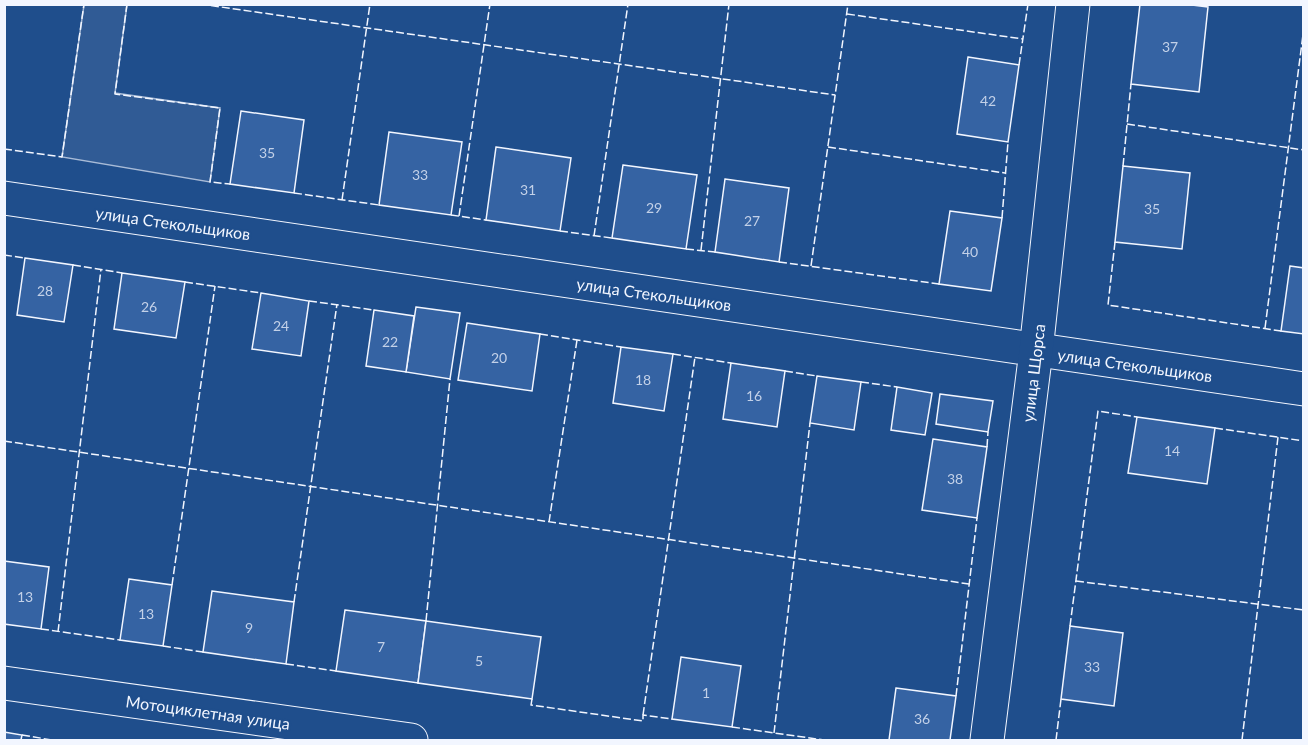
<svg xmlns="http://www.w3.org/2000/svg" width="1308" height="745" viewBox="0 0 1308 745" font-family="Lato,sans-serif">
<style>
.built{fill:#305b95;stroke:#a8bbd7;stroke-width:1.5}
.building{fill:#3563a3;stroke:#f2f6ff;stroke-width:1.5}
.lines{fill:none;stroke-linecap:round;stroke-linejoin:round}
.minor-casing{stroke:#f2f6ff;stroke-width:35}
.minor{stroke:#1f4e8c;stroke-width:33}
.fence{stroke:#f2f6ff;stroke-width:1.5;stroke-dasharray:8 3;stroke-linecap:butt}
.labels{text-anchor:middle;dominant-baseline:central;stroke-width:4.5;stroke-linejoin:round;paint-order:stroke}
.number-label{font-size:14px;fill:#c3d1e8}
.street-label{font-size:16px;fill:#f2f6ff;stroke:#1f4e8c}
</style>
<rect width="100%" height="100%" fill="#1f4e8c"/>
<path class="built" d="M84 5H127L115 93 220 108 210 182 62 157Z"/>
<g class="building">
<path d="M1140 4H1184L1208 7 1199 92 1131 84Z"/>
<path d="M968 57 1019 65 1008 142 957 134Z"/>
<path d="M241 111 304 120 294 193 230 184Z"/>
<path d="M389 132 462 142 451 215 379 205Z"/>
<path d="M496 147 571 158 560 231 486 220Z"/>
<path d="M623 165 697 175 686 249 612 238Z"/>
<path d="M1123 166 1190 173 1182 249 1115 242Z"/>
<path d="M725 179 789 188 779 262 715 252Z"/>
<path d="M950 211 1002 218 991 291 939 284Z"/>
<path d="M25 258 73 265 64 322 17 315Z"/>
<path d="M1290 266 1304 268V334L1281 331Z"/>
<path d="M122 273 185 282 176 338 114 329Z"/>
<path d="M261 293 309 301 301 356 252 349Z"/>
<path d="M416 307 460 313 450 379 406 372Z"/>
<path d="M374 310 414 316 406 372 366 366Z"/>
<path d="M467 323 540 334 532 391 458 380Z"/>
<path d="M621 347 673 354 664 411 613 403Z"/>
<path d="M731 363 785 371 777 427 723 419Z"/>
<path d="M817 376 861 382 854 430 810 423Z"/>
<path d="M897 387 932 393 925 435 891 430Z"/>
<path d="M940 394 993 401 988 432 936 424Z"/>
<path d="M1137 417 1215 428 1207 484 1128 473Z"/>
<path d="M933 439 987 447 977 518 922 510Z"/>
<path d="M4 561 49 567 41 629 4 624Z"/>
<path d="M129 579 172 585 163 646 120 640Z"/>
<path d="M212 591 294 602 286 664 203 652Z"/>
<path d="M345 610 426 621 418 683 336 671Z"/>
<path d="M426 621 541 637 532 699 418 683Z"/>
<path d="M1070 626 1123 633 1114 706 1061 699Z"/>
<path d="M681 657 741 666 732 727 672 719Z"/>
<path d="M896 688 956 696 950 740H889Z"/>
<path d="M4 732 22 735 21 740H4Z"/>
</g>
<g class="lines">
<g class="minor-casing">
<g id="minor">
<path d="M4 198 1304 389"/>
<path d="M4 683 411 740"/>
<path d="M987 740 1036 351 1073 4"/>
</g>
</g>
<use href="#minor" class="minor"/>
<g class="fence">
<path d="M127 4 115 94 220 108 210 182 230 184"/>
<path d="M200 4 835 95"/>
<path d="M847 14 1023 39"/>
<path d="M1019 65 1028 4"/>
<path d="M1127 124 1304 150"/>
<path d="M828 147 1005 173"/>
<path d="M4 149 62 157 84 4"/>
<path d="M1123 166 1131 84"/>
<path d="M294 193 379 205"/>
<path d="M342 200 370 4"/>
<path d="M451 215 486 220"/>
<path d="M459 216 490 4"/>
<path d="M1002 218 1008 142"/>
<path d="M560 231 612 238"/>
<path d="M594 236 628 4"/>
<path d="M1115 242 1108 305 1281 331"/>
<path d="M686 249 715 252"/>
<path d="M701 250 729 4"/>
<path d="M4 255 25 258"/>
<path d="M779 262 939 284"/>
<path d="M73 265 122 273"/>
<path d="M811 266 848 4"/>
<path d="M185 282 261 293"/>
<path d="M309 301 374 310"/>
<path d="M1265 328 1304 27"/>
<path d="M540 334 621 347"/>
<path d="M673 354 731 363"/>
<path d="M785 371 817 376"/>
<path d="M861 382 897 387"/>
<path d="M1215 428 1304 441"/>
<path d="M4 441 969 584"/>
<path d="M987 447 988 432"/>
<path d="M549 522 577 340"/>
<path d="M1076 581 1304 610"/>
<path d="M172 585 215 286"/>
<path d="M294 602 337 304"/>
<path d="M426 621 450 379"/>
<path d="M1070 626 1098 411 1137 417"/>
<path d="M41 629 120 640"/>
<path d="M58 632 101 269"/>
<path d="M163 646 203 652"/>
<path d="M286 664 336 671"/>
<path d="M956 696 977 518"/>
<path d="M532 699 531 705 643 721V715L672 719"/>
<path d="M643 715 695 357"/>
<path d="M732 727 824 740"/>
<path d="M774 733 810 423"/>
<path d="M22 735 52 740"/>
<path d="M1056 740 1061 699"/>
<path d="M1242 740 1278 437"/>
</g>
</g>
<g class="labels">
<g class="number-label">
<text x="1170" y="46">37</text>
<text x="988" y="100">42</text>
<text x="267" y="152">35</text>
<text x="420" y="174">33</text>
<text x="528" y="189">31</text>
<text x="654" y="207">29</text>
<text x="1152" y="208">35</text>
<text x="752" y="220">27</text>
<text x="970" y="251">40</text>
<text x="45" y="290">28</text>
<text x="149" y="306">26</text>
<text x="281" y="325">24</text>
<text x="390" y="341">22</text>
<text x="499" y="357">20</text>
<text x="643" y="379">18</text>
<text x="754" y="395">16</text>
<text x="1172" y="450">14</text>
<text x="955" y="478">38</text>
<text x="25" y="596">13</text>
<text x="146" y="613">13</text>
<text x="249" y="627">9</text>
<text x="381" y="646">7</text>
<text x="479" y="660">5</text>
<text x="1092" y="666">33</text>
<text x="706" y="692">1</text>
<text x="922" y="718">36</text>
</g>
<g class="street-label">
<text transform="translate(173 223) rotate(8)">улица Стекольщиков</text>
<text transform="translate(654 294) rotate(8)">улица Стекольщиков</text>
<text transform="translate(1135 365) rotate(8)">улица Стекольщиков</text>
<text transform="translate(1033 373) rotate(-83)">улица Щорса</text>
<text transform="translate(208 712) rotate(8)">Мотоциклетная улица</text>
</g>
</g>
<rect width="1308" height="745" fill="none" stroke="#f2f6ff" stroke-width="12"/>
</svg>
